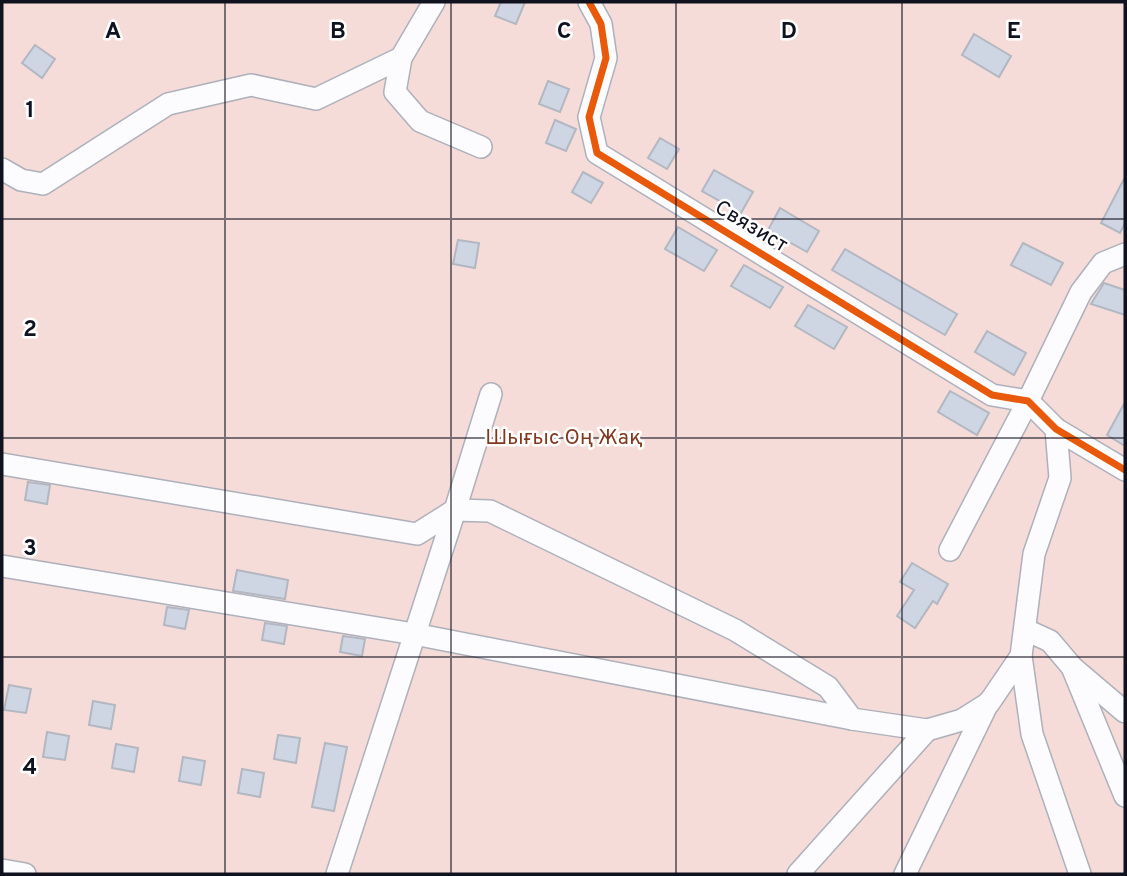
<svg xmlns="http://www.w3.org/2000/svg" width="1127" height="876" viewBox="0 0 1127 876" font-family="Overpass,sans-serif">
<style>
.green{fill:#f5dcd8}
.building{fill:#ced5e3;stroke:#b2b7c1;stroke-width:2}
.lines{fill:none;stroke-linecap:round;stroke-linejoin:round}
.minor-casing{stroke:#aeb0bb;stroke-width:24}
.minor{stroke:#fcfcfe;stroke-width:21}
.cycleway-casing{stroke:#fff;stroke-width:11}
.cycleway{stroke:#e8590c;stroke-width:7}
.grid{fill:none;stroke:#10121f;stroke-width:2;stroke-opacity:0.55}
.labels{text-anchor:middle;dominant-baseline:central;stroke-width:5;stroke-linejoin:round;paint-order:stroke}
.street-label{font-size:21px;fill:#10121f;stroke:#fff}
.park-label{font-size:21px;fill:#82381e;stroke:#fff}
.grid-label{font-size:23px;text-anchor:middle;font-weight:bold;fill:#10121f;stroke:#fff;stroke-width:5;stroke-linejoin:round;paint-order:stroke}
</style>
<rect width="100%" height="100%" fill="#ebedf6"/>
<rect class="green" x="2" y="2" width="1123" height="872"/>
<g class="building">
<path d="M501 2H525L516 24 495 16Z"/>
<path d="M974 34 1011 56 999 77 962 55Z"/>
<path d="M35 45 55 59 42 78 22 63Z"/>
<path d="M548 81 569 89 560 112 539 104Z"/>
<path d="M555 120 576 129 566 151 546 143Z"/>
<path d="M660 138 679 149 667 169 648 158Z"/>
<path d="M714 170 753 192 741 213 702 191Z"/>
<path d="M583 172 603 183 591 203 572 192Z"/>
<path d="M1125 177V223L1120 233 1101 223Z"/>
<path d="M780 208 819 231 807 252 768 230Z"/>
<path d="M678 227 717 250 704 271 665 249Z"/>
<path d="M458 240 479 243 475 268 453 264Z"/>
<path d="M1023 243 1063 263 1051 285 1011 265Z"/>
<path d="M845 249 957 314 945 335 832 270Z"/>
<path d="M744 265 783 287 770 308 731 286Z"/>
<path d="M1104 283 1125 290V315L1091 304Z"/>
<path d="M808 305 847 327 834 349 795 326Z"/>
<path d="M987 331 1026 353 1014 375 975 352Z"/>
<path d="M950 391 989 413 977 435 938 412Z"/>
<path d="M1125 402V446L1107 435Z"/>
<path d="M28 482 50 485 47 504 25 500Z"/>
<path d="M912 563 948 584 937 604 933 601 915 628 897 616 914 590 900 582Z"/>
<path d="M237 570 288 580 285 599 233 591Z"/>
<path d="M167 607 189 610 185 629 164 625Z"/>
<path d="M265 623 287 626 284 644 262 640Z"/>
<path d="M343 636 365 639 362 656 340 652Z"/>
<path d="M9 685 31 689 26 713 4 710Z"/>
<path d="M93 701 115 705 111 729 89 725Z"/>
<path d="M47 732 69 736 65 760 43 757Z"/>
<path d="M278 735 300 738 296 763 274 759Z"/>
<path d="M325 743 347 747 334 811 312 807Z"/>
<path d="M116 744 138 748 134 772 112 768Z"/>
<path d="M183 757 205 761 201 785 179 781Z"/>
<path d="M242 769 264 773 260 797 238 793Z"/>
</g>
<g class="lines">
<g class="minor-casing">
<g id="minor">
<path d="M589 2 601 24 606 58 589 117 597 153 992 395 1028 401 1056 429 1125 470"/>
<path d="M401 58 395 92 420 121 481 147"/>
<path d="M2 169 21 180 43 184 168 104 251 85 316 99 401 58 434 2"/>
<path d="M2 464 417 534 455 510 491 394"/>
<path d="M950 550 1028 401 1081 292 1103 263 1125 254"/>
<path d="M2 566 414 634 852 719 927 730 962 720 989 703 1021 656 1034 554 1060 478 1056 429"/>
<path d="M1026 630 1050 641 1072 667 1125 796"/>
<path d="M1021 656 1032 734 1080 874"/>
<path d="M1073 668 1125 712"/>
<path d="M2 870 25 874"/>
<path d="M337 874 455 510 490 511 735 630 828 687 852 719"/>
<path d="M798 874 927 730"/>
<path d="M905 874 988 703"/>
</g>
</g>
<use href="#minor" class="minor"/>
<g class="cycleway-casing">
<path id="cycleway" d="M589 2 601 24 606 58 589 117 597 153 992 395 1028 401 1056 429 1125 470"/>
</g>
<use href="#cycleway" class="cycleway"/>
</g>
<path class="grid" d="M225 2V874M451 2V874M676 2V874M902 2V874M2 219H1125M2 438H1125M2 657H1125"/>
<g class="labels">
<g class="street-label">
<text transform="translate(751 227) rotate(31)">Связист</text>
</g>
<g class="park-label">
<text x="564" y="438">Шығыс Оң Жақ</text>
</g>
</g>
<g class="grid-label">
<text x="113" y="38">A</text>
<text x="338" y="38">B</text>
<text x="564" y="38">C</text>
<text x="789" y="38">D</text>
<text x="1014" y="38">E</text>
<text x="30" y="117">1</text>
<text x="30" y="336">2</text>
<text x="30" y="555">3</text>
<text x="30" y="774">4</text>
</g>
<rect width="1127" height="876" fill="none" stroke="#10121f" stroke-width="7"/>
</svg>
